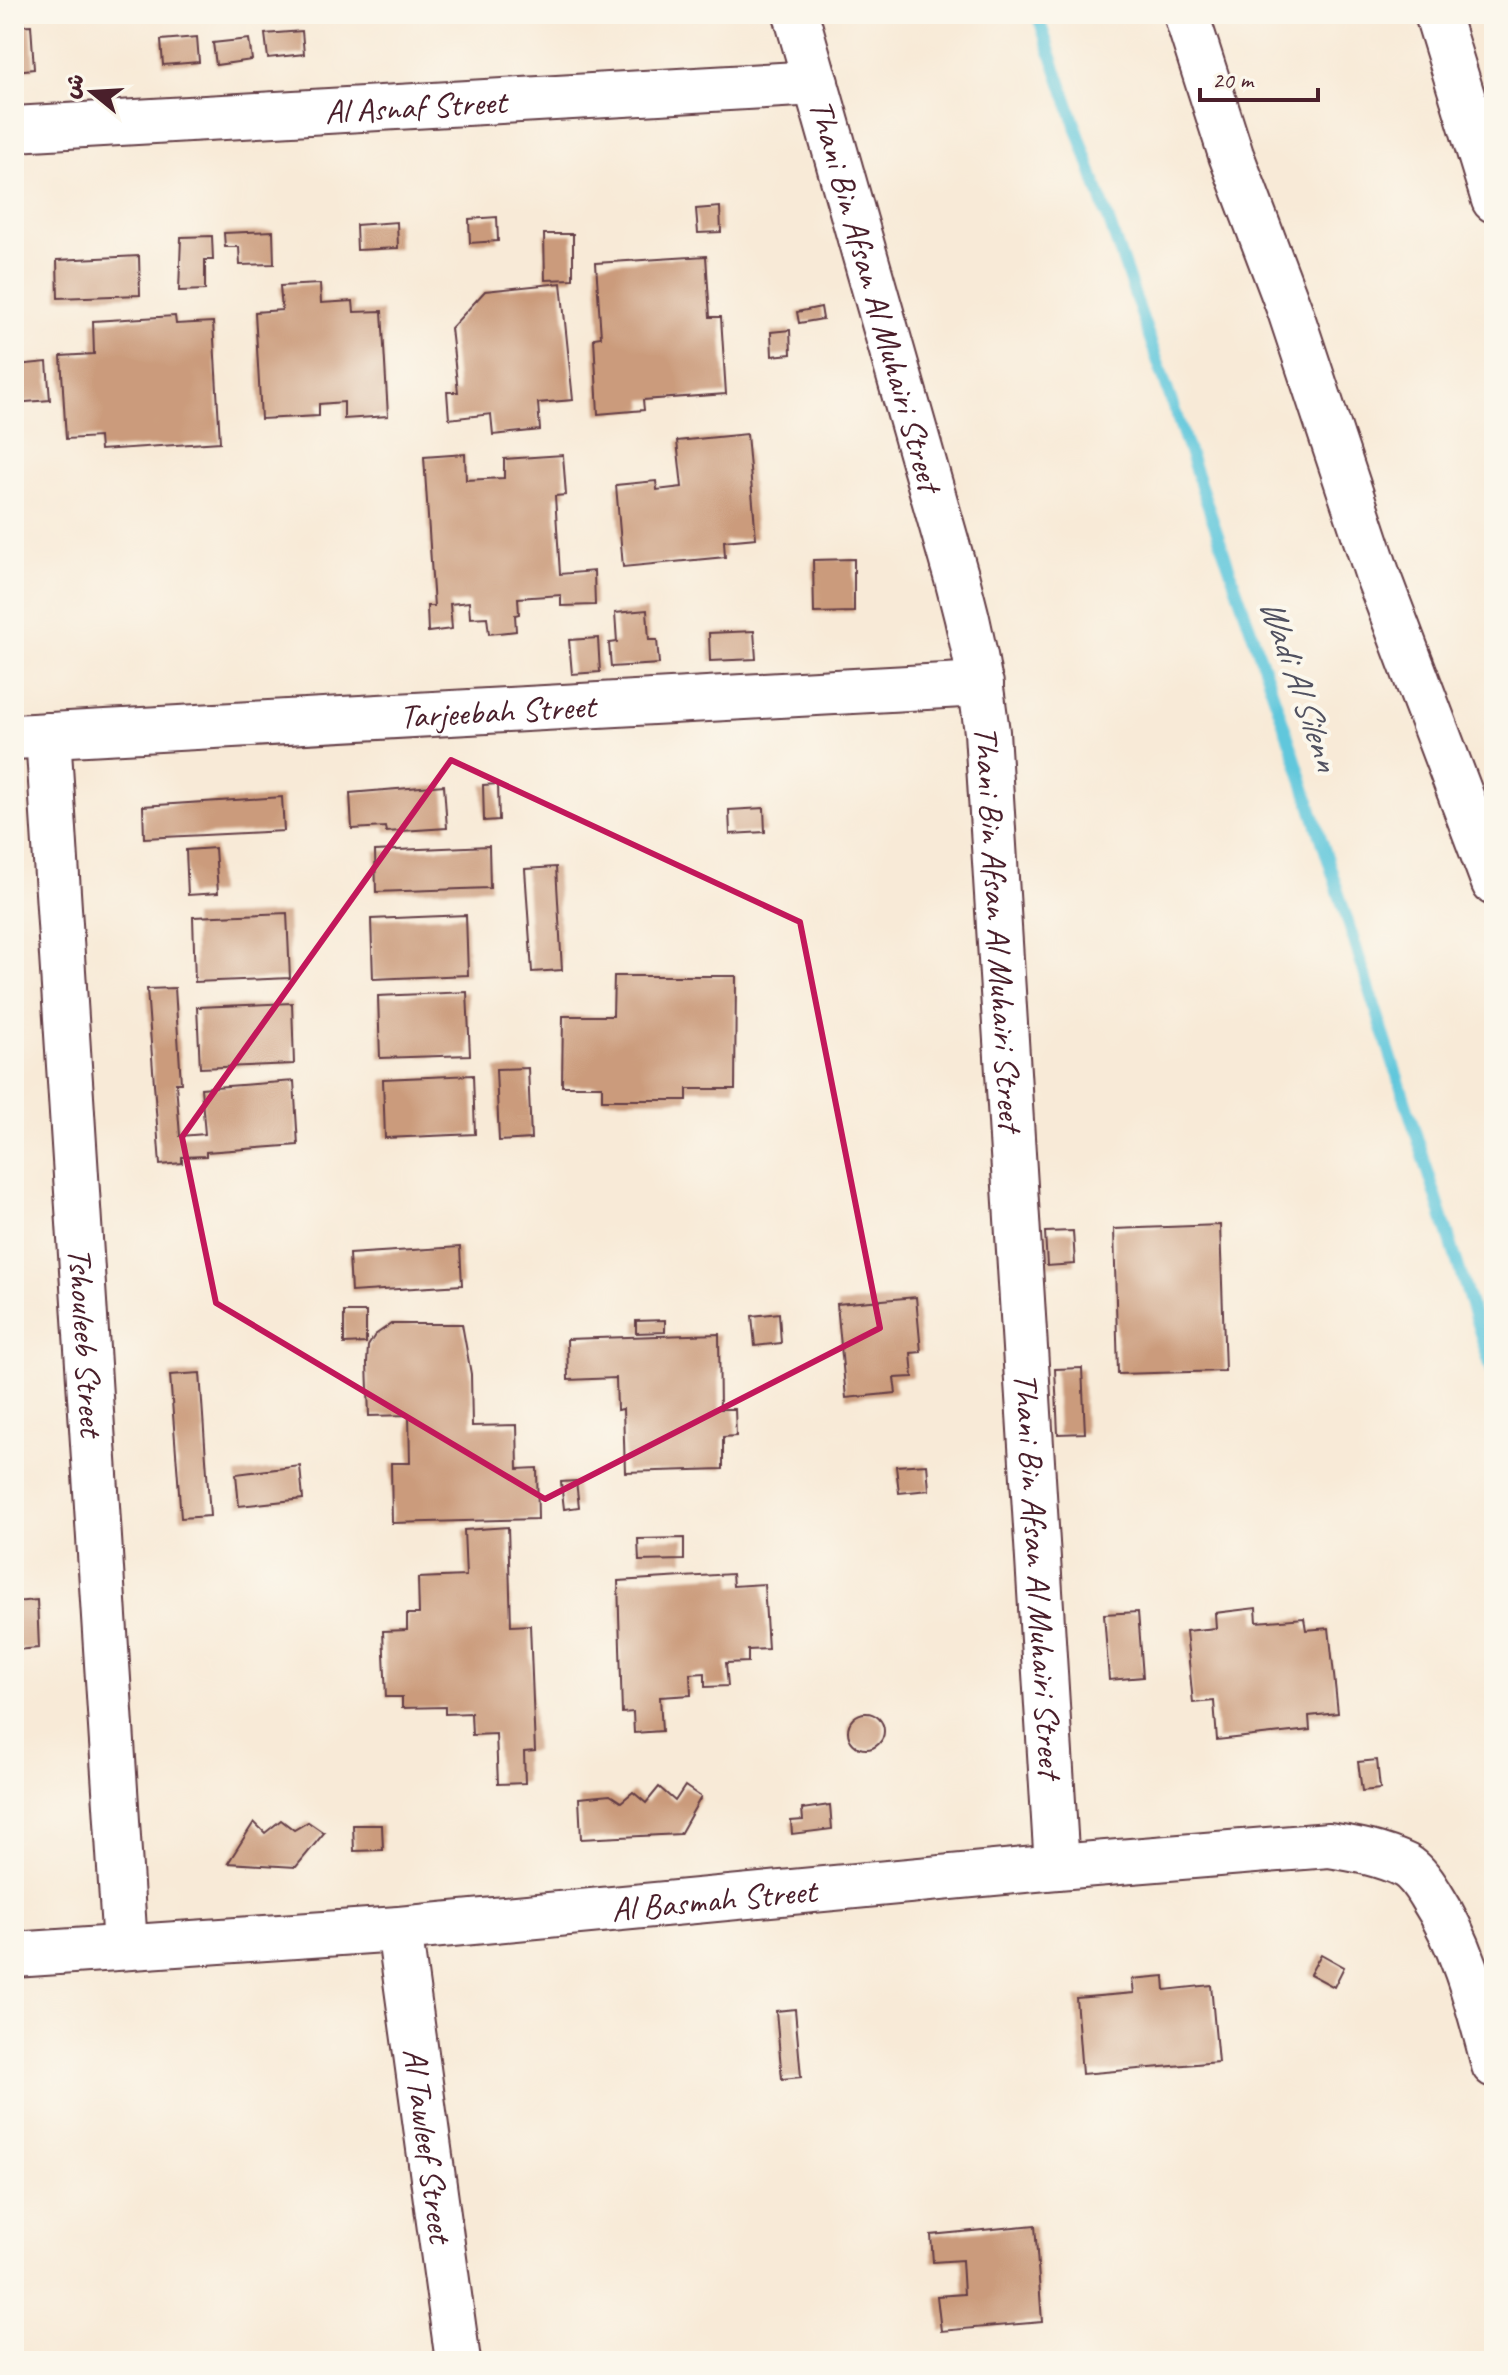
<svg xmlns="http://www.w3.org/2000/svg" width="1508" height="2375" viewBox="0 0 1508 2375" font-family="Caveat,'Playpen Sans Arabic',sans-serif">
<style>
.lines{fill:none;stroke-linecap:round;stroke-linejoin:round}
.stream{stroke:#60c7dc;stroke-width:12}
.building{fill:#cb9b7b}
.minor-casing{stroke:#643d45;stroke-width:48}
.minor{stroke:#fff;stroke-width:44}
.marked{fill:none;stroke:#c2185b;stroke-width:6;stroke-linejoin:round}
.labels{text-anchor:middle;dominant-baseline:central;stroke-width:8;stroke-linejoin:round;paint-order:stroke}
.street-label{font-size:34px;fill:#4a1f2b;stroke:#fbf7ec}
.water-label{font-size:36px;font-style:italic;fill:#515160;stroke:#fbf7ec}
</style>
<rect width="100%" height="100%" fill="#fbf7ec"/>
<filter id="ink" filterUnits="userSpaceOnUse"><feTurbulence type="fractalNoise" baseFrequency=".0125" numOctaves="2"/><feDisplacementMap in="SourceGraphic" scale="16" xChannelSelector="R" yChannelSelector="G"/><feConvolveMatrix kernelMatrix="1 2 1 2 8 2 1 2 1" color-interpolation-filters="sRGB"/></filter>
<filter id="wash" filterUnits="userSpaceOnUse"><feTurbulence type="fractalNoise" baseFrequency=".006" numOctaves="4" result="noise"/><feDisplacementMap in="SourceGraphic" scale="32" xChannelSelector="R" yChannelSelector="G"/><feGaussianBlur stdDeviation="1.8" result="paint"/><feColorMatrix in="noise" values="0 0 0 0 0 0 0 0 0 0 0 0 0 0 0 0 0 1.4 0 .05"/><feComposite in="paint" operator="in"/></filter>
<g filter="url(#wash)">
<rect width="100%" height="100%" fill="#f8ead7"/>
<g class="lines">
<path class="stream" d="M1037 14 1294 754 1494 1377"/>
</g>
<g id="blocks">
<g class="building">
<path d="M31 25 34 69 14 71V26Z"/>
<path d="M302 31 304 54 268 58 265 34Z"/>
<path d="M197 37 199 62 163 65 161 40Z"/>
<path d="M249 39 252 60 216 65 213 43Z"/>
<path d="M720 207 721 232 698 233 696 209Z"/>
<path d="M497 217 498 241 470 243 469 219Z"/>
<path d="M397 222 398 248 357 250 356 225Z"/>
<path d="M273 231 274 264 240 265 239 247H225L224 233Z"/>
<path d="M544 234H573V279L545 280Z"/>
<path d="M212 236 213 260H205V290L179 291 181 237Z"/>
<path d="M139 256 140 295 58 298 57 260Z"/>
<path d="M706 256 710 317H721L726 394 643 400 644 410 598 414 594 338 601 337 596 263Z"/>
<path d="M561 283 573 400 538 403 540 430 493 435 491 414 449 419 447 392H458L451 328 485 291Z"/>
<path d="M320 284 321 303 353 301 354 312 382 311 388 416 344 419V402L319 404V416L261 419 255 312 282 310 280 286Z"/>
<path d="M821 307 823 319 799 323 797 312Z"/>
<path d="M175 316 176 324 213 322 220 442 100 450 99 437 66 439 61 356 94 354 93 321Z"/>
<path d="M790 330 791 354 772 356 771 332Z"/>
<path d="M14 356 17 365 47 362 50 400 14 403Z"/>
<path d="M747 434 756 538 724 541 725 557 623 567 616 485 656 481 657 490 682 487 677 441Z"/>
<path d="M465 454 466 480 504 478V459L563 455 566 495 555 496 560 574 594 571 595 605 561 606V595L518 598 519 614 515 615 516 631 489 634 487 617 470 618 469 602 450 604 452 629 428 632 427 606H434L424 457Z"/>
<path d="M854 559V612L814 613 813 560Z"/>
<path d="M647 610 649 640H657L659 664 611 667 609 643 617 642 615 613Z"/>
<path d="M754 631 756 659 710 661 709 633Z"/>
<path d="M598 638 600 672 572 674 569 640Z"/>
<path d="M498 784 499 820 484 821 483 785Z"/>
<path d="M444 785 447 828 386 832 385 827 352 829 350 793Z"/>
<path d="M282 797 284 831 144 838 143 806Z"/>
<path d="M764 808 765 832 730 834 729 810Z"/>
<path d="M489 846 490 888 376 892 375 851Z"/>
<path d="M215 848 218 893 188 895 186 850Z"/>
<path d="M556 867 562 970 532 972 525 869Z"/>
<path d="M287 913 290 978 195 982 193 917Z"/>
<path d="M466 915 468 975 373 979 371 919Z"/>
<path d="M614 976H736L735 1089H687V1100H602V1086H562L563 1016H613Z"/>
<path d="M175 988 181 1083H176L180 1136 205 1134 201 1088 294 1081 298 1145 206 1152V1156L182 1157V1163L160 1165 147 989Z"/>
<path d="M467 992 470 1055 380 1058 378 996Z"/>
<path d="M292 1003 294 1064 200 1068 197 1007Z"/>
<path d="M528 1068 531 1139 499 1141 496 1069Z"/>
<path d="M473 1075 475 1134 385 1138 383 1079Z"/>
<path d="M1220 1225 1225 1371 1118 1374 1114 1229Z"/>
<path d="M1073 1231 1075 1264 1047 1266 1045 1232Z"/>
<path d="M460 1247 462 1285 351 1292 349 1254Z"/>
<path d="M916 1297 921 1352 911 1353 913 1377 894 1378 896 1393 846 1398 837 1304Z"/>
<path d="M344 1312H366V1343L344 1344Z"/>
<path d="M779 1313 781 1343 755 1346 752 1316Z"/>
<path d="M665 1320V1332L636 1333V1321Z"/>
<path d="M391 1324H462L471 1374 472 1426 517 1425 518 1469 537 1468 538 1519 392 1523 391 1463H410L409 1415 369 1416 367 1363 368 1346 375 1335Z"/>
<path d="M719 1334 720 1409H735L736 1436 723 1437V1469L625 1472 623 1409 617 1410 616 1378 568 1380 567 1339Z"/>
<path d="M1082 1368 1085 1433 1058 1434 1055 1369Z"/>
<path d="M200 1373 210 1516 181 1518 170 1375Z"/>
<path d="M927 1464 929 1490 899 1493 896 1466Z"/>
<path d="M300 1466 303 1499 239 1506 236 1474Z"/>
<path d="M576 1481 579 1507 564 1509 561 1482Z"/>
<path d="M508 1527 511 1626 530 1625 535 1751 524 1752 525 1783 498 1784 496 1734 472 1735 471 1713 445 1714V1707L402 1708V1697H386L383 1631 407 1630V1614H419L418 1578 466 1576 464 1530Z"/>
<path d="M684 1538V1560L639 1561 638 1539Z"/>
<path d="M732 1574 733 1586 764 1584 768 1649 748 1650V1662L726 1663 728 1686 705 1687V1673L690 1674 691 1695 660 1697 662 1731 634 1733 633 1712 622 1713 618 1581Z"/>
<path d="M37 1600 39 1648 15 1650 14 1602Z"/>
<path d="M1256 1608 1257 1622 1304 1618 1306 1630 1329 1628 1338 1713 1309 1716 1310 1730 1217 1740 1214 1701 1193 1703 1186 1631 1216 1628 1215 1613Z"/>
<path d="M1138 1612 1143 1677 1109 1680 1104 1614Z"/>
<circle cx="866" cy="1731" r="18"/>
<path d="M1377 1760 1380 1789 1362 1791 1358 1762Z"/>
<path d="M685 1786 701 1797 680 1834 581 1839 579 1798 610 1795 621 1802 633 1792 646 1803 659 1787 675 1801Z"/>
<path d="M830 1805 832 1829 792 1834 791 1821 803 1820 802 1809Z"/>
<path d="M281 1820 294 1830 308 1822 324 1833 296 1867 228 1863 254 1822 265 1833Z"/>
<path d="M353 1825H382L383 1850 354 1851Z"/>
<path d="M1321 1954 1344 1967 1334 1987 1310 1974Z"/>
<path d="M1164 1976 1165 1990 1211 1985 1218 2062 1082 2074 1076 1998 1134 1993 1132 1979Z"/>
<path d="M795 2009 801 2077 782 2079 776 2011Z"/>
<path d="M1035 2225 1042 2322 941 2331 937 2296 964 2294 962 2260 933 2262 931 2235Z"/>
</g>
</g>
</g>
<g filter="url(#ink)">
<use href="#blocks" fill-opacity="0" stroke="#643d45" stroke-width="2"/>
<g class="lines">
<g class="minor-casing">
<g id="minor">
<path id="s1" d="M796 14 957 579C971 630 981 680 987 732L1057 1867"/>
<path d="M1186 14 1231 155 1290 311 1379 579 1494 883"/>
<path d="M1437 14 1494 200"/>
<path id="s2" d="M14 129 816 83"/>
<path id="s3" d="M48 735 125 1947"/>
<path id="s4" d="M14 737 981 684"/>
<path id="s5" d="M399 1929 458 2361"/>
<path id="s6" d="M14 1955 399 1929 1057 1867 1329 1845C1355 1849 1382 1854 1406 1866 1416 1872 1424 1884 1430 1894 1464 1946 1478 2005 1494 2065"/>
</g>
</g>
<use href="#minor" class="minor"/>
</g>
</g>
<path class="marked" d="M451 760 800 922 880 1328 545 1499 216 1303 182 1137Z"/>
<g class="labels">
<g class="street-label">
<text stroke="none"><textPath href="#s2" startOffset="402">Al Asnaf Street</textPath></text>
<text stroke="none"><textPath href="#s1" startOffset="292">Thani Bin Afsan Al Muhairi Street</textPath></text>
<text stroke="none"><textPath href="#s4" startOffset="484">Tarjeebah Street</textPath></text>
<text stroke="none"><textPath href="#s1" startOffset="940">Thani Bin Afsan Al Muhairi Street</textPath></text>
<text stroke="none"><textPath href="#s3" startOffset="608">Tshouleeb Street</textPath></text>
<text stroke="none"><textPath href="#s1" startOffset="1588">Thani Bin Afsan Al Muhairi Street</textPath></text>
<text stroke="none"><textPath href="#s6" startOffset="702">Al Basmah Street</textPath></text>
<text stroke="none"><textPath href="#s5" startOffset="218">Al Tawleef Street</textPath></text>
</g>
<g class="water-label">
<text transform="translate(1300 684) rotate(71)">Wadi Al Silenn</text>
</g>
</g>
<rect width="1508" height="2375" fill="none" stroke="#fbf7ec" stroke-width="48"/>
<g transform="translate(92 92) rotate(288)" stroke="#fbf7ec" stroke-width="6" paint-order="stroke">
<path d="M0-6L14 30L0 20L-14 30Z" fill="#4a1f2b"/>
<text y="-12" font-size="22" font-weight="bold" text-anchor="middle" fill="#4a1f2b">ش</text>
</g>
<path d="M1200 88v12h118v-12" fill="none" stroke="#4a1f2b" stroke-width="4"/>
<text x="1212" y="88" font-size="24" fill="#4a1f2b" stroke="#fbf7ec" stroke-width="6" paint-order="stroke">20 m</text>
</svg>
